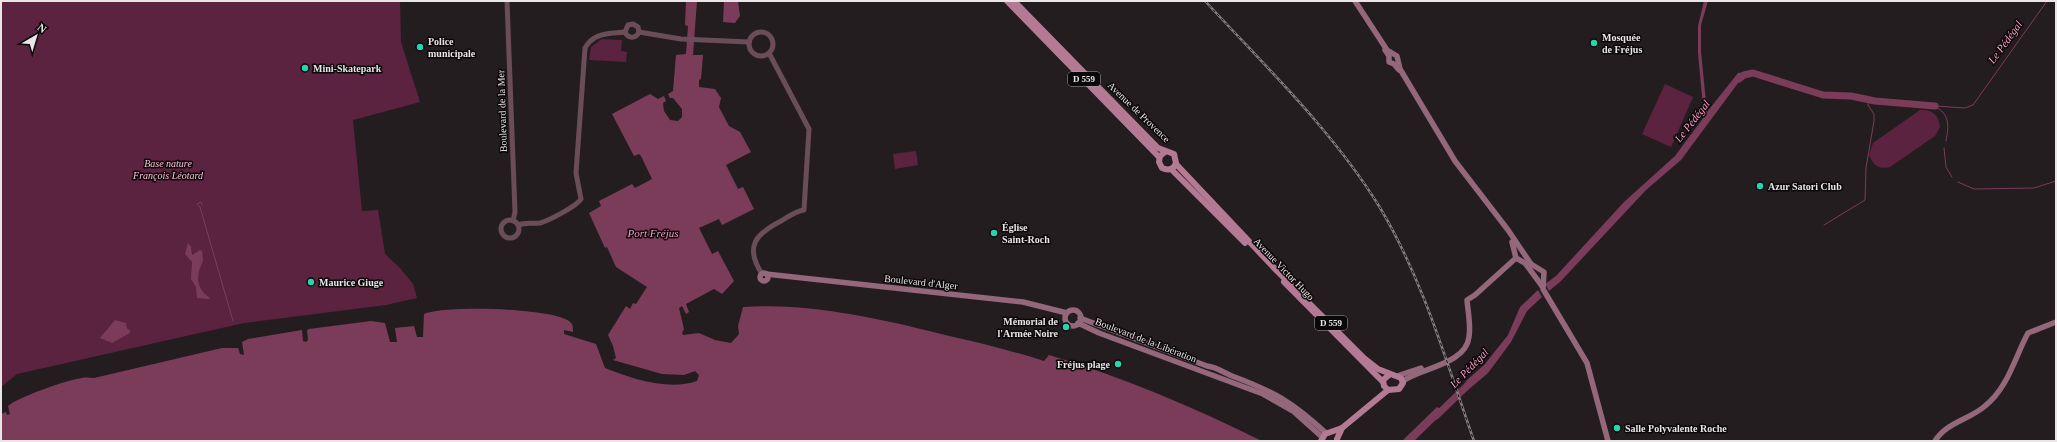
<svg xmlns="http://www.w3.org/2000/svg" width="2057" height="442" viewBox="0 0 2057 442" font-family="Georgia,serif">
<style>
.green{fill:#5b233f}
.water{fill:#7b3c5a}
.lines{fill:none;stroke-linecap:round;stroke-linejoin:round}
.stream{stroke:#7b3c5a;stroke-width:1}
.river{stroke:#7b3c5a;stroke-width:7}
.tertiary{stroke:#6a4d59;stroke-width:5}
.secondary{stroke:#94677a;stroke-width:5.5}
.primary{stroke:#b57a93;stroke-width:6}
.rail-casing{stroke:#827c7f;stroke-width:2.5}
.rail{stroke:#0b0809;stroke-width:1;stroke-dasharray:3;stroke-linecap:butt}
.poi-dot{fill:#24d5ae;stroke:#0b0809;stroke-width:1.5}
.labels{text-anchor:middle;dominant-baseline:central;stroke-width:3;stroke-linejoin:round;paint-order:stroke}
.shield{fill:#0b0809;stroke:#a7a3a4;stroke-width:1}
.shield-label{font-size:9px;font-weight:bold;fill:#eae5e7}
.poi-label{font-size:10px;font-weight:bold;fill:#eae5e7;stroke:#0b0809;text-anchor:start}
.street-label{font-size:10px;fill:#eae5e7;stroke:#0b0809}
.park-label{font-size:10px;font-style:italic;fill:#fdc1da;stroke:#0b0809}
.water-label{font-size:11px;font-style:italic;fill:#fe9dc8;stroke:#0b0809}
</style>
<rect width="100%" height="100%" fill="#241d20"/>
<g class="green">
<path d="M1 1H400L401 42 420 102 353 120 362 211 378 210 385 254 400 268 413 284 417 298 386 305 244 323 17 374 1 387Z"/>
<path d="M602 39 622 40 621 51 627 52 626 62 589 60 591 47Z"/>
<path d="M1665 84 1693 97 1671 147 1642 134Z"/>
<path d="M1920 110C1932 109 1939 115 1940 127L1935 136 1890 167C1879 170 1873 165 1869 155L1873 143Z"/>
<path d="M916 151 918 165 895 169 893 154Z"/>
</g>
<g class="water">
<path d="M686 1H697L693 55H703L701 79 699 80V87L715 89 721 98 719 107 729 126 740 132 751 152 726 165 738 189 743 187 754 209 722 225 719 219 699 228 712 254 718 251 734 281 722 294 714 289 686 304 689 312 686 314 682 306 679 308 684 329 682 333 683 335 699 333 715 340 731 343 739 334 738 326 743 307C809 303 877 318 941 334 976 342 1010 350 1044 361L1049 355C1123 377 1193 407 1262 441H1V414L6 412 7 415 10 414 8 406C16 398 69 379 82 378 86 377 90 378 94 378L222 348H238L240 354 244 355 242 342 248 339 302 330 303 341 306 342 308 340 307 330 309 329 371 321 385 323 390 342H397L395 328 414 326 417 337H423L424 314C445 305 551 308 569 321 573 324 573 327 573 332L564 330V334L596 344 605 368C632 379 669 391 697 381L699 375 695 371 684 375 662 374 613 360 616 358 613 346 608 335 626 306 630 309 633 303 636 304 647 287 616 267 607 247 605 248 589 213 601 206 599 201 632 184 635 188 652 179 641 156 639 154 634 156 612 114 650 94 658 99 664 96 666 101 663 103 664 111 670 120 678 121 682 117V109L673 98H670L668 94 673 91 676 55 686 54 688 26 685 25Z"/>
<path d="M704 1H738L740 16 735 23 723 22 724 2Z"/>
<path d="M1704 1H1708L1701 25V52L1707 112 1738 73 1745 72 1746 76 1741 79 1681 160 1646 190 1560 282 1549 291 1545 284 1556 276 1624 202 1675 156 1704 117 1698 53V26Z"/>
<path d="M188 243 191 247 192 255 200 250 202 251 203 261C196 275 195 288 210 298L208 299 197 298 196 287 191 279 192 262 185 254Z"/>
<path d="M1538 290 1542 297 1527 311 1511 342 1488 373 1461 396 1459 391 1467 380 1485 364 1508 335 1520 307Z"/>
<path d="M115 320 126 323 127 329 130 330V333L112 343 100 338Z"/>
<path d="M1437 407 1445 411 1414 441H1402Z"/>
</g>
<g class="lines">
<g class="stream">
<path d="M1935 106 1965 108 1973 105 2047 1"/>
<path d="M1935 106C1950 115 1949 125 1946 141"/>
<path d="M1944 148 1946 167 1952 177"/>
<path d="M1958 182 1974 189 2034 188 2056 181"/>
<path d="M202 205 201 202 197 204 200 207 233 321"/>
<path d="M1824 225 1865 200 1866 168 1874 121V114L1868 105 1869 100"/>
</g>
<g class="river">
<path d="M1739 79 1744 75 1753 73 1823 95 1851 96 1875 101 1935 106"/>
<path d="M1436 416 1466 387"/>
</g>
<g class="tertiary">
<path d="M507 1 515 212 513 221"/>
<circle cx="761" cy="44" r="12"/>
<path d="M625 32 628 25 633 24 638 27 639 32"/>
<path d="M625 32C628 39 636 39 639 32"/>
<path d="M639 32 681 39 749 42"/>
<circle cx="510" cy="229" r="9"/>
<path d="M518 225C526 222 532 224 540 223 548 221 577 206 581 199L576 173 585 48C594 32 609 34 625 32"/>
<path d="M762 274C744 246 756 234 781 221 788 217 796 211 804 210L809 129 769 53"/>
</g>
<g class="secondary">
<path d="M1355 1 1387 50 1397 56 1400 69 1455 161 1508 230 1531 264 1544 272 1543 289 1587 363 1608 441"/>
<path d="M1385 50 1389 56V62L1394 64 1399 70"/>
<path d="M1512 242 1516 258 1525 263 1542 286"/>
<circle cx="764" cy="277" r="4"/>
<path d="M766 274 1023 302 1067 313"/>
<circle cx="1073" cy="318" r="8"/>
<path d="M1080 318 1207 366C1216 367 1223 372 1232 376 1275 392 1292 402 1326 433"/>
<path d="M1078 323 1099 333 1263 394 1293 411 1322 437"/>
<path d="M1397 376 1421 368"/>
<path d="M1403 381C1421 368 1466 364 1469 337 1471 325 1468 312 1467 300L1475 295 1516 258"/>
<path d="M1935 441C1947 422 1969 420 1985 406 2008 388 2015 357 2028 333L2056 322"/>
</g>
<g class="primary">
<path d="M1007 1 1159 157"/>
<path d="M1014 1 1158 148 1174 154 1176 163C1174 169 1169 171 1162 168L1159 162 1160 156 1165 152"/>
<path d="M1176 164 1278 272 1364 358 1378 369 1401 378 1403 383 1399 389 1388 390 1384 386 1383 380 1389 375"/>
<path d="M1171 169 1245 243"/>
<path d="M1284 282 1383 382"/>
<path d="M1337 439 1342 428"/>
<path d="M1321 441 1325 434 1342 428 1388 390"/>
</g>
<g class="rail-casing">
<path id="rail" d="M1205 1C1265 66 1332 130 1379 206 1423 279 1446 361 1474 441"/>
</g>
<use href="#rail" class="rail"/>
</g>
<g class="poi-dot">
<circle cx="1594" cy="43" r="4"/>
<circle cx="420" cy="47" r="4"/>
<circle cx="305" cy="68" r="4"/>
<circle cx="1760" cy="186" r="4"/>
<circle cx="994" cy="233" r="4"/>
<circle cx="311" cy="282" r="4"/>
<circle cx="1066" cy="327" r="4"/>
<circle cx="1118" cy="364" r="4"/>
<circle cx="1617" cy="428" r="4"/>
</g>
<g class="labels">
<g class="shield">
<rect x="1068" y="72" width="32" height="14" rx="3"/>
<rect x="1315" y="316" width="32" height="14" rx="3"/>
</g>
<g class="shield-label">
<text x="1084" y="79">D 559</text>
<text x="1331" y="323">D 559</text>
</g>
<g class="poi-label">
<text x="1602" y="37">Mosquée<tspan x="1602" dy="12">de Fréjus</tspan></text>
<text x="428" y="41">Police<tspan x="428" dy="12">municipale</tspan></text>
<text x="313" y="68">Mini-Skatepark</text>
<text x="1768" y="186">Azur Satori Club</text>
<text x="1002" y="227">Église<tspan x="1002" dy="12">Saint-Roch</tspan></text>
<text x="319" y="282">Maurice Giuge</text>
<text x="1058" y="321" text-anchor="end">Mémorial de<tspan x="1058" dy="12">l'Armée Noire</tspan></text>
<text x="1110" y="364" text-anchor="end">Fréjus plage</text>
<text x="1625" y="428">Salle Polyvalente Roche</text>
</g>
<g class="street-label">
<text transform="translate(502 111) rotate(-92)">Boulevard de la Mer</text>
<text transform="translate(1139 112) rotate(44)">Avenue de Provence</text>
<text transform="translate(1284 269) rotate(46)">Avenue Victor Hugo</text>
<text transform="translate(921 282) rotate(6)">Boulevard d'Alger</text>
<text transform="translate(1146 340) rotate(21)">Boulevard de la Libération</text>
</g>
<g class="park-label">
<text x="168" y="163">Base nature<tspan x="168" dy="12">François Léotard</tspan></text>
</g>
<g class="water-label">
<text transform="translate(2005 42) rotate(-54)">Le Pédégal</text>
<text transform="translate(1692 121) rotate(-52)">Le Pédégal</text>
<text x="653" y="233">Port Fréjus</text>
<text transform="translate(1469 368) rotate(-46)">Le Pédégal</text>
</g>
</g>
<rect width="2057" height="442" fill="none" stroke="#eae5e7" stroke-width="4"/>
<g transform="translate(36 36) rotate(38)" stroke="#0b0809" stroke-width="3" paint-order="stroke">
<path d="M0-3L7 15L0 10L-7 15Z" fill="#eae5e7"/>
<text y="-6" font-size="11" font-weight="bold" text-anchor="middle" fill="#eae5e7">N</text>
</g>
</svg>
